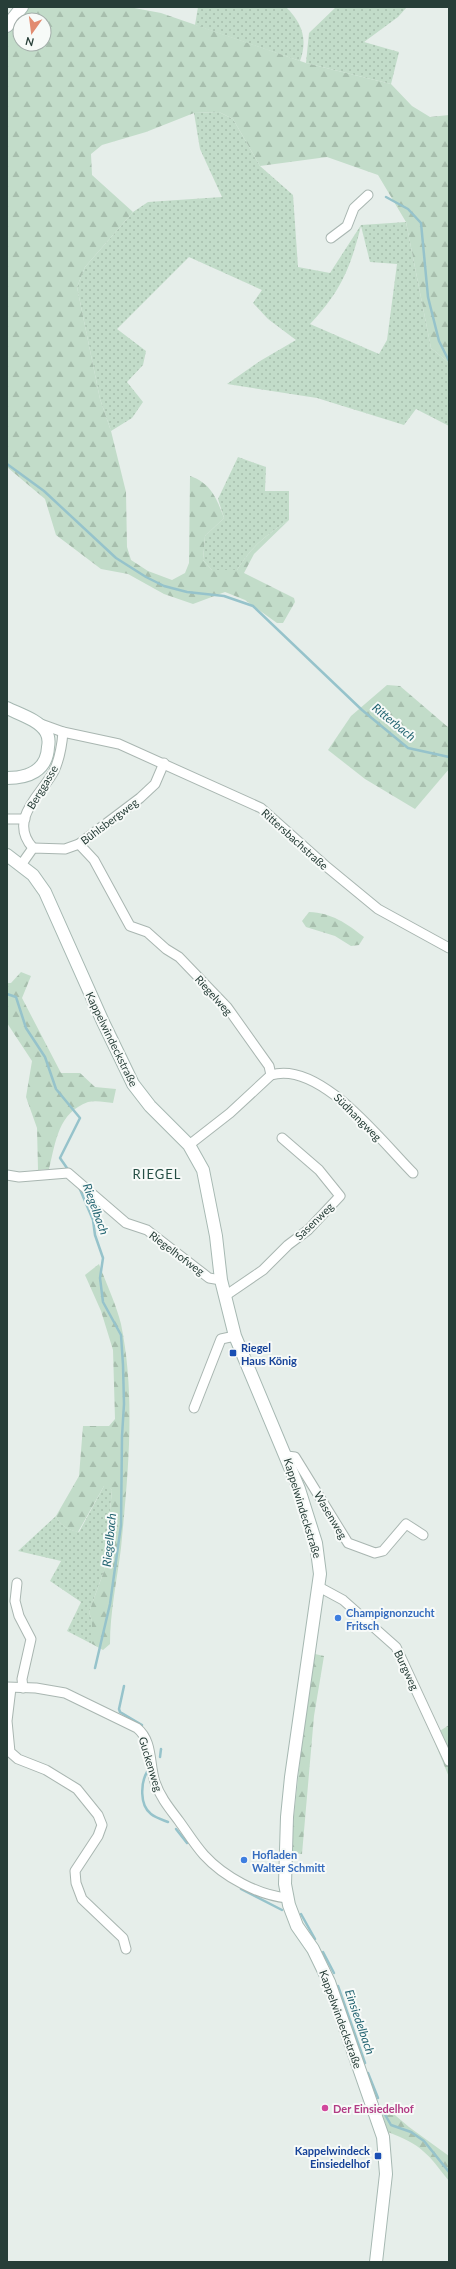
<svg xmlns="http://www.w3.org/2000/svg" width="456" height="2269" viewBox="0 0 456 2269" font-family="Lato,sans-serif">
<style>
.green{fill:url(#green-dots);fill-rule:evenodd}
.forest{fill:url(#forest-firs);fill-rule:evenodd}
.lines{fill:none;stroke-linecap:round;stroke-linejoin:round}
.stream{stroke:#96c3cb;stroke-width:2.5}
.street-casing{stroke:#a9b6b1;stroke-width:11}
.secondary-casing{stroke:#a6b8b2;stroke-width:14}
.street{stroke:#fff;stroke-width:9}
.secondary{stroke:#fff;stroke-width:12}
.transit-dot{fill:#1a4fb4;stroke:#f7faf8;stroke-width:1.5}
.shop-dot{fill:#3f7fe0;stroke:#f7faf8;stroke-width:1.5}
.hotel-dot{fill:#d1479c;stroke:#f7faf8;stroke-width:1.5}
.labels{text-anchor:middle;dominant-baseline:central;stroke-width:4;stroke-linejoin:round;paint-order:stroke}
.street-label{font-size:11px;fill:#273e38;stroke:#f7faf8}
.transit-label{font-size:11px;font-weight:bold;fill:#164399;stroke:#f7faf8;text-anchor:start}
.shop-label{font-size:11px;font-weight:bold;fill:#366cbe;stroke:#f7faf8;text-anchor:start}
.hotel-label{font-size:11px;font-weight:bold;fill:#b23c85;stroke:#f7faf8;text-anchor:start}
.water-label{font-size:12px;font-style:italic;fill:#276774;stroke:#f7faf8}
.quarter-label{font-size:13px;letter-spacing:1px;fill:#254e44;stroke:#f7faf8}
</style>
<defs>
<pattern id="green-dots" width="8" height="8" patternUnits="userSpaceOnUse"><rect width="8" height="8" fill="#c2dcc9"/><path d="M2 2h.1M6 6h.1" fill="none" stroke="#a7bead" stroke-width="1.8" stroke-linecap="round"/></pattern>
<pattern id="forest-firs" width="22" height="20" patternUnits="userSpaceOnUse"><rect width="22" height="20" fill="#c2dcc9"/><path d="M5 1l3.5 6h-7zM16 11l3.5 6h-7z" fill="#a7bead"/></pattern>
</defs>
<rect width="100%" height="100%" fill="#e6eeea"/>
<g class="green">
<path d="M198 7H286C302 23 308 39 300 61L195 25Z"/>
<path d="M336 7H407L398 17 364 42 399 52 391 84 306 63 309 33Z"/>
<path d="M219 112 233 119 260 166 293 195 298 267 330 273 361 225 406 222 431 348 449 363V426L416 409 404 425 317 398 227 384 260 361 296 340 268 319 253 303 262 290 189 257 117 329 146 351 143 365 127 382 143 402 132 418 111 431 100 399 77 287 85 267 133 212 148 202 222 197 200 149 194 113ZM361 226 370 262 397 264 387 340 379 354 310 324C341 291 350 269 361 226Z"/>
<path d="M238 457 266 467 265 491H289V520C266 535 251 547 237 570H212L203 560 205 536 224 518 218 499Z"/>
<path d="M108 1485 112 1490 104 1571 89 1612 92 1621V1644L67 1631 81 1602 50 1581 61 1561 18 1551 56 1516C60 1526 69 1530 79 1532L104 1486Z"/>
</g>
<g class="forest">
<path d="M30 7H129L161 13 306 63 391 84 412 106 430 117 449 115V363L431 348 406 222 378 175 327 157 260 166 233 119 219 112 194 113 146 132 102 145 91 154 92 175 133 212 85 267 77 287 100 399 111 431 126 492 127 547 131 560 148 571 172 580 185 573 189 563 190 476C211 483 217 499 224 518L205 536 203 560 212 570H237C251 547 266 535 289 520L254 554 244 573 294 598 295 602 283 623H277L245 600 225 592 193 604 164 594 128 574 101 569 56 535 45 499 7 467V34ZM20 20H44V44H20Z"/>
<path d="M387 685 400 686 449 728V769L415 809 365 779 328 750 351 716Z"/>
<path d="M309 912C332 913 346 923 364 937L359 945 351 946 335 936 306 927 302 921Z"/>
<path d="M21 972 31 976 22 998 61 1073H80L95 1087 116 1089 113 1103C106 1102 95 1100 88 1102 58 1113 56 1141 49 1169L38 1170 37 1128 26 1097 32 1061 7 1023V983H11Z"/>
<path d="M99 1264C106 1283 116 1304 121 1324 136 1397 128 1475 121 1548 117 1580 110 1612 110 1644L103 1650 92 1644V1621L89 1612 104 1571 112 1490 108 1486H104L78 1532C69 1530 60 1526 56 1516L79 1476 83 1426H109L115 1419 113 1350 101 1311 85 1275Z"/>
<path d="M315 1654 324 1656 314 1716 302 1854 290 1853 305 1714Z"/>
<path d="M449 1725V1777L432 1736Z"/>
<path d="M389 2110 409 2127 449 2156V2181C427 2153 422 2145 388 2132L382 2113Z"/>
</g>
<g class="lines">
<g class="stream">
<path d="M386 197 408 209 421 223 428 297 439 341 449 361"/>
<path d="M7 464 44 491 116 558 146 577 164 586 187 592 224 596 253 606 362 710 408 748 449 757"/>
<path d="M7 994 16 997 26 1028 45 1057 56 1089 80 1118 60 1158 69 1171"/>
<path d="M79 1187 93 1220 95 1235 103 1258 100 1278 103 1302 121 1335 123 1365 124 1404 122 1436 121 1525 110 1604 95 1668"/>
<path d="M124 1686 119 1709 120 1712 142 1725"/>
<path d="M160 1757 161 1749"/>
<path d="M147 1772C141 1782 139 1805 151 1814 156 1818 163 1820 168 1822"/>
<path d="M176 1829 187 1843"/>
<path d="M241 1889 282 1910"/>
<path d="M301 1914 315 1939"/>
<path d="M323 1952 334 1973"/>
<path d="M338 1986 365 2063"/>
<path d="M368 2073 378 2098"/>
<path d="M383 2111 391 2125 411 2132 424 2141 449 2172"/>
</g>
<g class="street-casing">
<g id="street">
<path d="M331 238 347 226 354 208 368 195"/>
<path d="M38 723 63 732 119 744 261 808 327 867 378 909 449 948"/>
<path d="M7 819H25"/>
<path d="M79 844 94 860 130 926 147 932 166 949 179 957 227 1007 269 1066 271 1075 230 1113 189 1145"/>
<path d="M33 848C7 819 42 794 54 771 60 758 62 745 63 732"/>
<path d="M21 865 33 848 65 849 79 844 140 798 155 784 164 763"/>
<path d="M271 1075C320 1060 381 1141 413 1173"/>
<path d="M7 1175 19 1177 68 1173 126 1223 147 1230 209 1278 221 1280"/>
<path d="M225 1296 263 1270 288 1245 308 1230 340 1196 319 1170 282 1138"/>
<path d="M194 1408 221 1339 235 1336"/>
<path d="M287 1456 295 1457 348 1543 375 1553 383 1551 406 1524 423 1535"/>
<path d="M17 1583 15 1601 19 1616 31 1639 22 1679 23 1688"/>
<path d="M319 1587 343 1600 396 1647 449 1761"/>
<path d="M7 1687 36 1688 65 1693 137 1728C153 1741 149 1764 155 1782 160 1797 170 1809 179 1821 187 1832 195 1845 204 1855 224 1877 258 1895 287 1898"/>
<path d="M11 1688 7 1721 10 1752 18 1759 46 1770 77 1789 98 1815 102 1825 98 1836 75 1871 76 1883 82 1899 123 1938 126 1949"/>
</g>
</g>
<g class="secondary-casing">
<g id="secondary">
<path d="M7 26 22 7"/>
<path d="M7 708C19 714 39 720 46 732 49 737 49 742 48 747 47 771 28 778 7 778"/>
<path d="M7 855 33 875 45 892 103 1022 133 1084 150 1106 189 1145 203 1170 216 1236 221 1280 235 1336 299 1489 316 1543 320 1574 291 1777 287 1817 285 1884 289 1905 297 1926 313 1949 329 1982 383 2137 386 2174 376 2262"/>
</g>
</g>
<use href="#street" class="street"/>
<use href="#secondary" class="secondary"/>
</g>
<g class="transit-dot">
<rect x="229" y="1349" width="8" height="8" rx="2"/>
<rect x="374" y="2152" width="8" height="8" rx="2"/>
</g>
<g class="shop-dot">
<circle cx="338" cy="1618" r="4"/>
<circle cx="244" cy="1860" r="4"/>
</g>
<circle class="hotel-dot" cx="325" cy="2108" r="4"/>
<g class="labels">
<g class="street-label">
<text transform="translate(42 787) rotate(-59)">Berggasse</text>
<text transform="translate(109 821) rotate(-37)">Bühlsbergweg</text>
<text transform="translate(295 839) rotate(42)">Rittersbachstraße</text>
<text transform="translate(214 995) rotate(48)">Riegelweg</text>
<text transform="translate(112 1039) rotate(64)">Kappelwindeckstraße</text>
<text transform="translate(358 1117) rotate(45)">Südhangweg</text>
<text transform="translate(314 1221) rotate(-44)">Sasenweg</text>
<text transform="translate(177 1253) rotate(37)">Riegelhofweg</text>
<text transform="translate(303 1508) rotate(73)">Kappelwindeckstraße</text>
<text transform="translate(331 1515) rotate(59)">Wasenweg</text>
<text transform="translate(407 1670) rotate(65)">Burgweg</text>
<text transform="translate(151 1764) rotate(73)">Guckenweg</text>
<text transform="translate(341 2019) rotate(70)">Kappelwindeckstraße</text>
</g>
<g class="transit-label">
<text x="241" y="1347">Riegel<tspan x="241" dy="13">Haus König</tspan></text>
<text x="370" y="2150" text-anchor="end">Kappelwindeck<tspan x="370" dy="13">Einsiedelhof</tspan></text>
</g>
<g class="shop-label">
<text x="346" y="1612">Champignonzucht<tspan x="346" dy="13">Fritsch</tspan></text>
<text x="252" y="1854">Hofladen<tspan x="252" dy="13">Walter Schmitt</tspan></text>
</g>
<g class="hotel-label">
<text x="333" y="2108">Der Einsiedelhof</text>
</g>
<g class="water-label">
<text transform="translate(394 722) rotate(39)">Ritterbach</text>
<text transform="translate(96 1209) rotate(70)">Riegelbach</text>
<text transform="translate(109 1540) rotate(-84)">Riegelbach</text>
<text transform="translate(360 2022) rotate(71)">Einsiedelbach</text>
</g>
<g class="quarter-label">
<text x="157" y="1174">RIEGEL</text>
</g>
</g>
<rect width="456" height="2269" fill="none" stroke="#273e38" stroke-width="16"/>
<g transform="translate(32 32) rotate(194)"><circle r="19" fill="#f7faf8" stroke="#a4afab"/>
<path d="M0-3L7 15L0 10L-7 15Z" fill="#e28b70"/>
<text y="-6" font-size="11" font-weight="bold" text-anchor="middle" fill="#273e38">N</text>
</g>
</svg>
